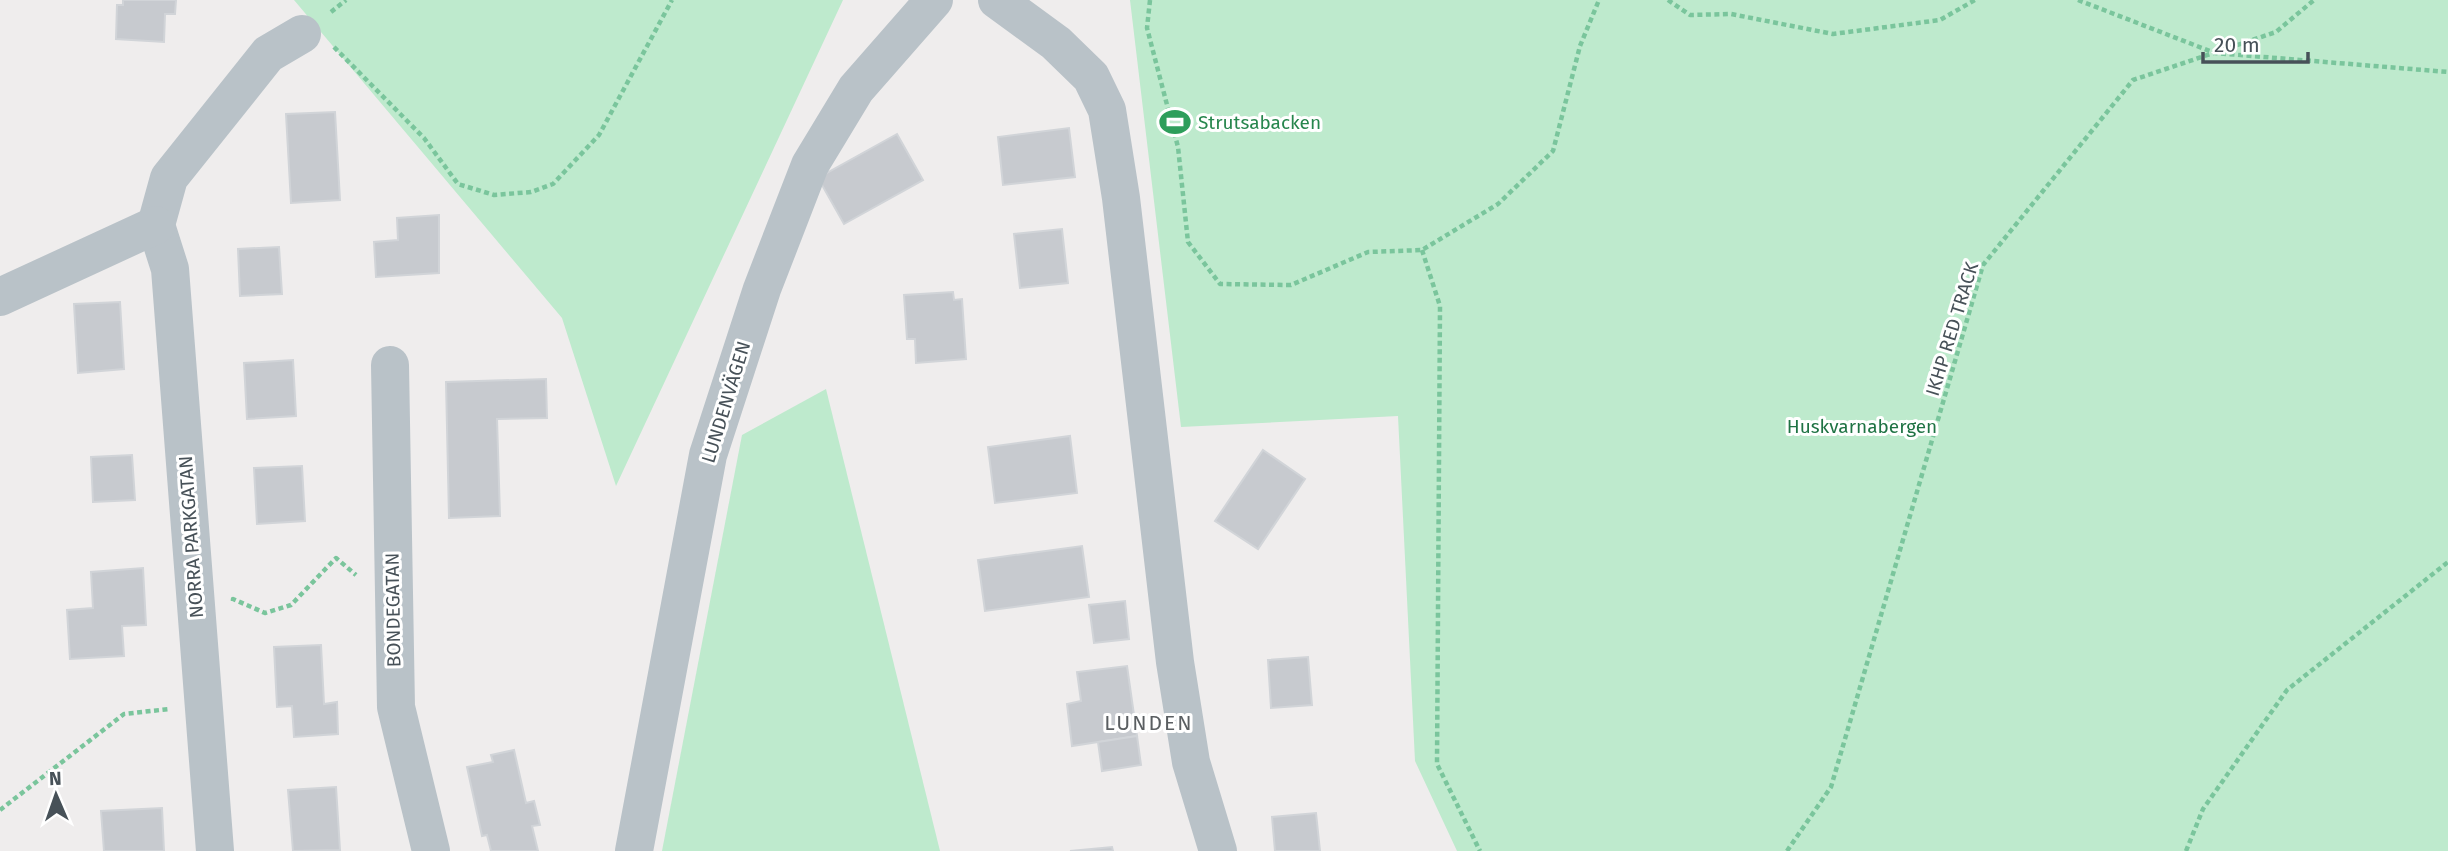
<svg xmlns="http://www.w3.org/2000/svg" width="2448" height="851" viewBox="0 0 2448 851" font-family="'Fira Sans',sans-serif">
<style>
.green{fill:#beeacd}
.building{fill:#c7cacf;stroke:#d1d4d8;stroke-width:2}
.lines{fill:none;stroke-linecap:round;stroke-linejoin:round}
.path{stroke:#7ac59c;stroke-width:4.5;stroke-dasharray:5 3.5;stroke-linecap:butt}
.minor{stroke:#b9c2c8;stroke-width:38}
.labels{text-anchor:middle;dominant-baseline:central;stroke-width:6;stroke-linejoin:round;paint-order:stroke}
.leisure-label{font-size:19px;fill:#27864d;stroke:#fff;text-anchor:start}
.street-label{font-size:19px;fill:#475158;stroke:#fff}
.park-label{font-size:19px;fill:#1f7344;stroke:#fff}
.neighbourhood-label{font-size:21px;letter-spacing:2px;fill:#5a5e61;stroke:#fff}
</style>
<rect width="100%" height="100%" fill="#efeded"/>
<g class="green">
<path d="M294 0H843L616 486 562 318Z"/>
<path d="M1130 0H2448V851H1457L1415 761 1398 416 1181 427Z"/>
<path d="M826 389 940 851H662L742 435Z"/>
</g>
<g class="building">
<path d="M123 0H176L175 14H165L164 42 116 39 117 5H123Z"/>
<path d="M335 112 340 200 291 203 286 114Z"/>
<path d="M1069 128 1075 177 1003 185 998 137Z"/>
<path d="M897 134 923 180 844 224 818 178Z"/>
<path d="M439 215V273L376 277 374 242 398 240 397 218Z"/>
<path d="M1062 229 1068 283 1020 288 1014 234Z"/>
<path d="M279 247 282 294 240 296 238 249Z"/>
<path d="M953 292 954 300 962 299 966 359 916 363 915 339H907L904 295Z"/>
<path d="M120 302 124 369 78 373 74 304Z"/>
<path d="M293 360 296 416 247 419 244 363Z"/>
<path d="M546 379 547 418 497 419 500 516 449 518 446 382Z"/>
<path d="M1070 436 1077 493 995 503 988 447Z"/>
<path d="M1263 450 1305 479 1258 549 1215 521Z"/>
<path d="M132 455 135 500 93 502 91 457Z"/>
<path d="M302 466 305 521 257 524 254 468Z"/>
<path d="M1082 546 1089 597 985 611 978 560Z"/>
<path d="M143 568 146 625 122 626 124 656 70 659 67 610 93 608 91 572Z"/>
<path d="M1125 601 1129 639 1094 643 1089 605Z"/>
<path d="M321 645 324 704 337 702 338 734 294 737 292 706 277 707 274 647Z"/>
<path d="M1308 657 1312 705 1271 708 1268 660Z"/>
<path d="M1127 666 1137 736 1072 746 1067 704 1081 701 1077 672Z"/>
<path d="M1137 736 1141 765 1102 771 1098 742Z"/>
<path d="M514 750 526 803 534 801 540 825 532 826 538 851H491L487 835 482 836 467 767 493 762 491 755Z"/>
<path d="M336 787 340 850 293 851 288 790Z"/>
<path d="M162 808 164 851H104L101 811Z"/>
<path d="M1316 813 1320 851H1275L1272 817Z"/>
<path d="M1112 847 1113 851H1070Z"/>
</g>
<g class="lines">
<g class="path">
<path d="M1150 0 1147 28 1178 147 1188 242 1220 284 1291 285 1368 252 1422 250 1498 204 1553 151 1580 46 1599 0"/>
<path d="M1668 0 1690 15 1731 14 1833 34 1940 20 1975 0"/>
<path d="M2078 0 2215 53 2448 72"/>
<path d="M331 12 346 0"/>
<path d="M334 47 424 138 458 184 494 195 531 192 553 184 599 135 672 0"/>
<path d="M1422 250 1440 306 1437 764 1480 851"/>
<path d="M233 601V599L265 613 291 605 336 558 356 575"/>
<path d="M0 810 124 714 169 709"/>
<path d="M1787 851 1831 787 1983 265 2133 80 2276 32 2314 0"/>
<path d="M2186 851 2203 809 2287 690 2448 562"/>
</g>
<g class="minor">
<path d="M997 0 1056 43 1091 77 1107 110 1121 198 1175 662 1191 762 1218 851"/>
<path d="M156 225 170 269 215 851"/>
<path d="M156 225 169 178 268 54 302 34"/>
<path d="M0 297 156 225"/>
<path d="M390 365 396 707 431 851"/>
<path d="M634 851 708 455 762 289 810 165 856 89 934 0"/>
</g>
</g>
<defs>
<g id="stadium-bare" transform="scale(2.415)"><path d="M0-5a6.5 5 0 1 0 0 10a6.5 5 0 1 0 0-10ZM-3.5-1.8h7v3.6h-7Z" fill="#2e9e5b" stroke="#fff" stroke-width="2.5" paint-order="stroke"/></g>
</defs>
<g fill-rule="evenodd">
<use href="#stadium-bare" x="1175" y="122"/>
</g>
<g class="labels">
<g class="leisure-label">
<text x="1198" y="122">Strutsabacken</text>
</g>
<g class="street-label">
<text transform="translate(1952 329) rotate(-73)">IKHP RED TRACK</text>
<text transform="translate(726 402) rotate(-73)">LUNDENVÄGEN</text>
<text transform="translate(191 537) rotate(-94)">NORRA PARKGATAN</text>
<text transform="translate(393 610) rotate(-91)">BONDEGATAN</text>
</g>
<g class="park-label">
<text x="1862" y="426">Huskvarnabergen</text>
</g>
<g class="neighbourhood-label">
<text x="1149" y="723">LUNDEN</text>
</g>
</g>
<g transform="translate(56 795) rotate(358)" stroke="#ffffff" stroke-width="5" paint-order="stroke">
<path d="M0-5L12 26L0 18L-12 26Z" fill="#475158"/>
<text y="-10" font-size="19" font-weight="bold" text-anchor="middle" fill="#475158">N</text>
</g>
<path d="M2203 52v10h105v-10" fill="none" stroke="#475158" stroke-width="3.5"/>
<text x="2214" y="52" font-size="21" fill="#475158" stroke="#ffffff" stroke-width="5" paint-order="stroke">20 m</text>
</svg>
